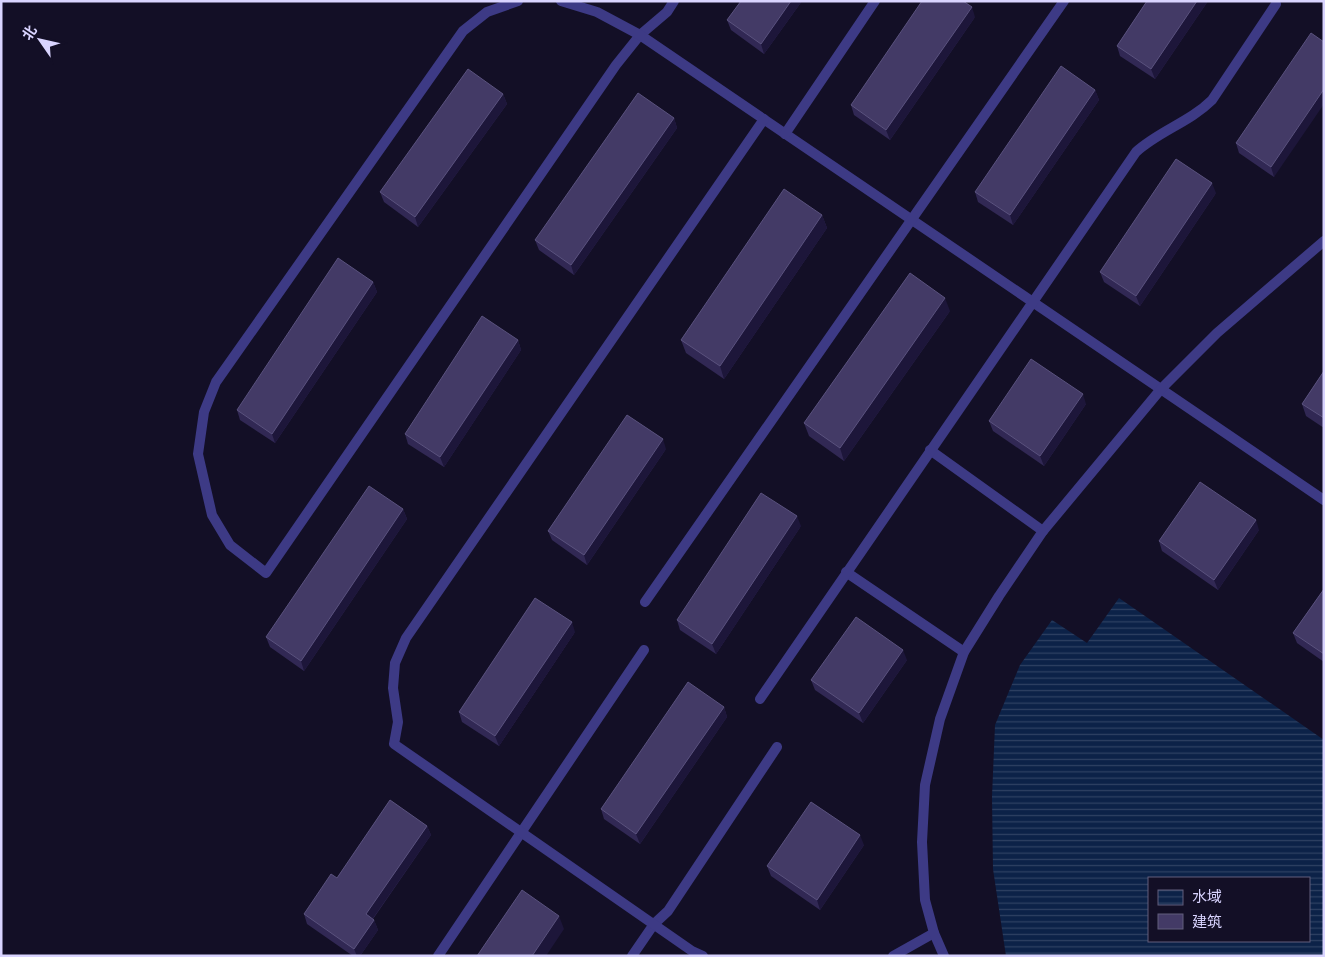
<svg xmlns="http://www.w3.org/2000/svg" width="1325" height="957" viewBox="0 0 1325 957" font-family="'PT Sans','Noto Sans SC',sans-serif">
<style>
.water{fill:url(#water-rules);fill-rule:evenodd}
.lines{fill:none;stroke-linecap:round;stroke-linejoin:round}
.service{stroke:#3d3a85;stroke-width:10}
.wall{fill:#312854}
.shaded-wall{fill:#1d163a}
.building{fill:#433a66;stroke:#5a527e}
</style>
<defs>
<pattern id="water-rules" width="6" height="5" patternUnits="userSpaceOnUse" patternTransform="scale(1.25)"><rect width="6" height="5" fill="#0c2248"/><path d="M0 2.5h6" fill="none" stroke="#2f4163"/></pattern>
</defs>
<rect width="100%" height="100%" fill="#130f26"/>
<path class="water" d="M1119 598 1324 740V956H1006L993 869 992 797 995 725 1020 665 1052 620 1087 643ZM1149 878H1309V941H1149Z"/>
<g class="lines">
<g class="service">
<path d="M518 1 487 12 463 31 216 382 204 412 198 454 212 515 230 545 266 573 616 65 640 35 667 12 674 1"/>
<path d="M561 1 597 12 640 35 1324 500"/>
<path d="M785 134 875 1"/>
<path d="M930 450 1043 531"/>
<path d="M846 572 964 652"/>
<path d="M645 602 1064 1"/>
<path d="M760 699 1136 152C1159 131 1190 122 1212 100L1276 4"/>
<path d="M438 956 644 650"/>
<path d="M632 956 654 924 668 911 777 747"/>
<path d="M703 956 692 951 394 744 398 722 393 688 395 663 406 638 764 119"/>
<path d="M893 956 934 933"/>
<path d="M944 956 934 933 925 900 922 842 925 785 940 719 964 652 999 596 1043 531 1161 389 1217 333 1324 241"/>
</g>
</g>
<g class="wall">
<path d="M741 1H802L764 54 731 30 727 20Z"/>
<path d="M1147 1H1208L1155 79 1120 56 1117 46Z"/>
<path d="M975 17 890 140 854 115 851 105Z"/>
<path d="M1324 42 1274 177 1239 153 1236 143Z"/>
<path d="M1095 90 1099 100 1013 225 978 202 975 192Z"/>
<path d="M503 94 507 104 418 227 384 202 380 192Z"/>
<path d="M674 118 677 128 574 275 539 250 535 240Z"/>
<path d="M1216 193 1140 306 1104 282 1100 272Z"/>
<path d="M822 215 827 228 724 379 686 353 681 340Z"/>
<path d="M373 282 377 292 275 443 240 420 237 410Z"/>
<path d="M950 311 844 461 809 436 804 423Z"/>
<path d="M518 340 521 350 444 467 408 444 405 434Z"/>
<path d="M1324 371V428L1306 416 1302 404Z"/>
<path d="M1086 404 1044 466 993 431 989 421Z"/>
<path d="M666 449 587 565 552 540 548 531Z"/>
<path d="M403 509 407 519 304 671 270 647 266 637Z"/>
<path d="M801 526 716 654 680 630 677 620Z"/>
<path d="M1259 530 1218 590 1162 551 1159 541Z"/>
<path d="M1324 589V662L1297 643 1293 633Z"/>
<path d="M575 632 499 746 462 722 459 712Z"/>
<path d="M907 660 863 723 815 690 811 680Z"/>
<path d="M724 707 727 717 640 844 604 819 601 809Z"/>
<path d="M427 826 431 835 373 919 374 920 378 930 360 956H353L307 924 304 914 337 878Z"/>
<path d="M864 845 820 910 771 876 767 866Z"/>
</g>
<g class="shaded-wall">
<path d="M791 1H802L764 54 761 44Z"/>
<path d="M1197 1H1208L1155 79 1151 69Z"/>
<path d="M972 7 975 17 890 140 886 130Z"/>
<path d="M1324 89V104L1274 177 1271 167Z"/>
<path d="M1095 90 1099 100 1013 225 1010 215Z"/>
<path d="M503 94 507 104 418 227 415 217Z"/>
<path d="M674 118 677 128 574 275 571 265Z"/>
<path d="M1212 183 1216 193 1140 306 1136 296Z"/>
<path d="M822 215 827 228 724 379 720 366Z"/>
<path d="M373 282 377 292 275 443 272 434Z"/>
<path d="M945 298 950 311 844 461 840 448Z"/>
<path d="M518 340 521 350 444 467 440 457Z"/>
<path d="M1083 394 1086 404 1044 466 1040 456Z"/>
<path d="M663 439 666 449 587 565 584 555Z"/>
<path d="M403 509 407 519 304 671 301 661Z"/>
<path d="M797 516 801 526 716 654 712 644Z"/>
<path d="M1256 520 1259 530 1218 590 1214 580Z"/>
<path d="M572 622 575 632 499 746 495 736Z"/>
<path d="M903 650 907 660 863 723 859 713Z"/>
<path d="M724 707 727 717 640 844 636 834Z"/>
<path d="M427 826 431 835 369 924 366 914Z"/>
<path d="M860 835 864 845 820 910 817 900Z"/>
<path d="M559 916 564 929 546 956H532Z"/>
<path d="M374 920 378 930 360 956H357L354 949Z"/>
</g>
<g class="building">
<path d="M741 1H791L761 44 727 20Z"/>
<path d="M922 1H963L972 7 886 130 851 105Z"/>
<path d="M1147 1H1197L1151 69 1117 46Z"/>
<path d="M1311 33 1324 42V89L1271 167 1236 143Z"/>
<path d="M1061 66 1095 90 1010 215 975 192Z"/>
<path d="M468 69 503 94 415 217 380 192Z"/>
<path d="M638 93 674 118 571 265 535 240Z"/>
<path d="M1176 159 1212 183 1136 296 1100 272Z"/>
<path d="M784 189 822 215 720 366 681 340Z"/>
<path d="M338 258 373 282 272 434 237 410Z"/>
<path d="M910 273 945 298 840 448 804 423Z"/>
<path d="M482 316 518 340 440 457 405 434Z"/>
<path d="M1031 359 1083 394 1040 456 989 421Z"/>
<path d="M1324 371V418L1302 404Z"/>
<path d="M627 415 663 439 584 555 548 531Z"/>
<path d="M1200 482 1256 520 1214 580 1159 541Z"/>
<path d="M369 486 403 509 301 661 266 637Z"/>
<path d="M761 493 797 516 712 644 677 620Z"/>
<path d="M1324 589V654L1293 633Z"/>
<path d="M535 598 572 622 495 736 459 712Z"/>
<path d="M856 617 903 650 859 713 811 680Z"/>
<path d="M688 682 724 707 636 834 601 809Z"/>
<path d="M390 800 427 826 366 914 374 920 354 949 304 914 331 874 337 878Z"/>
<path d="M811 802 860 835 817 900 767 866Z"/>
<path d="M522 890 559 916 532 956H477Z"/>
</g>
<rect width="1325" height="957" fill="none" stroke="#d9d4ff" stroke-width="5"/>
<rect x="1148" y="877" width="162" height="65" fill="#130f26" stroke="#625e7d"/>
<rect x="1158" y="890" width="25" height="15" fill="url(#water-rules)" stroke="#625e7d"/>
<text x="1192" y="902" font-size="15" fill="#d9d4ff">水域</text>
<rect x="1158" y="914" width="25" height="15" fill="#433a66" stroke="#625e7d"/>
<text x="1192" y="927" font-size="15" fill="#d9d4ff">建筑</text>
<g transform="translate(40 40) rotate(304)" stroke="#130f26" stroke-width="4" paint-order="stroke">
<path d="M0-4L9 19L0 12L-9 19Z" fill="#d9d4ff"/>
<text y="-8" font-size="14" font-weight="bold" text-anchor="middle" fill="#d9d4ff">北</text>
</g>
</svg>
